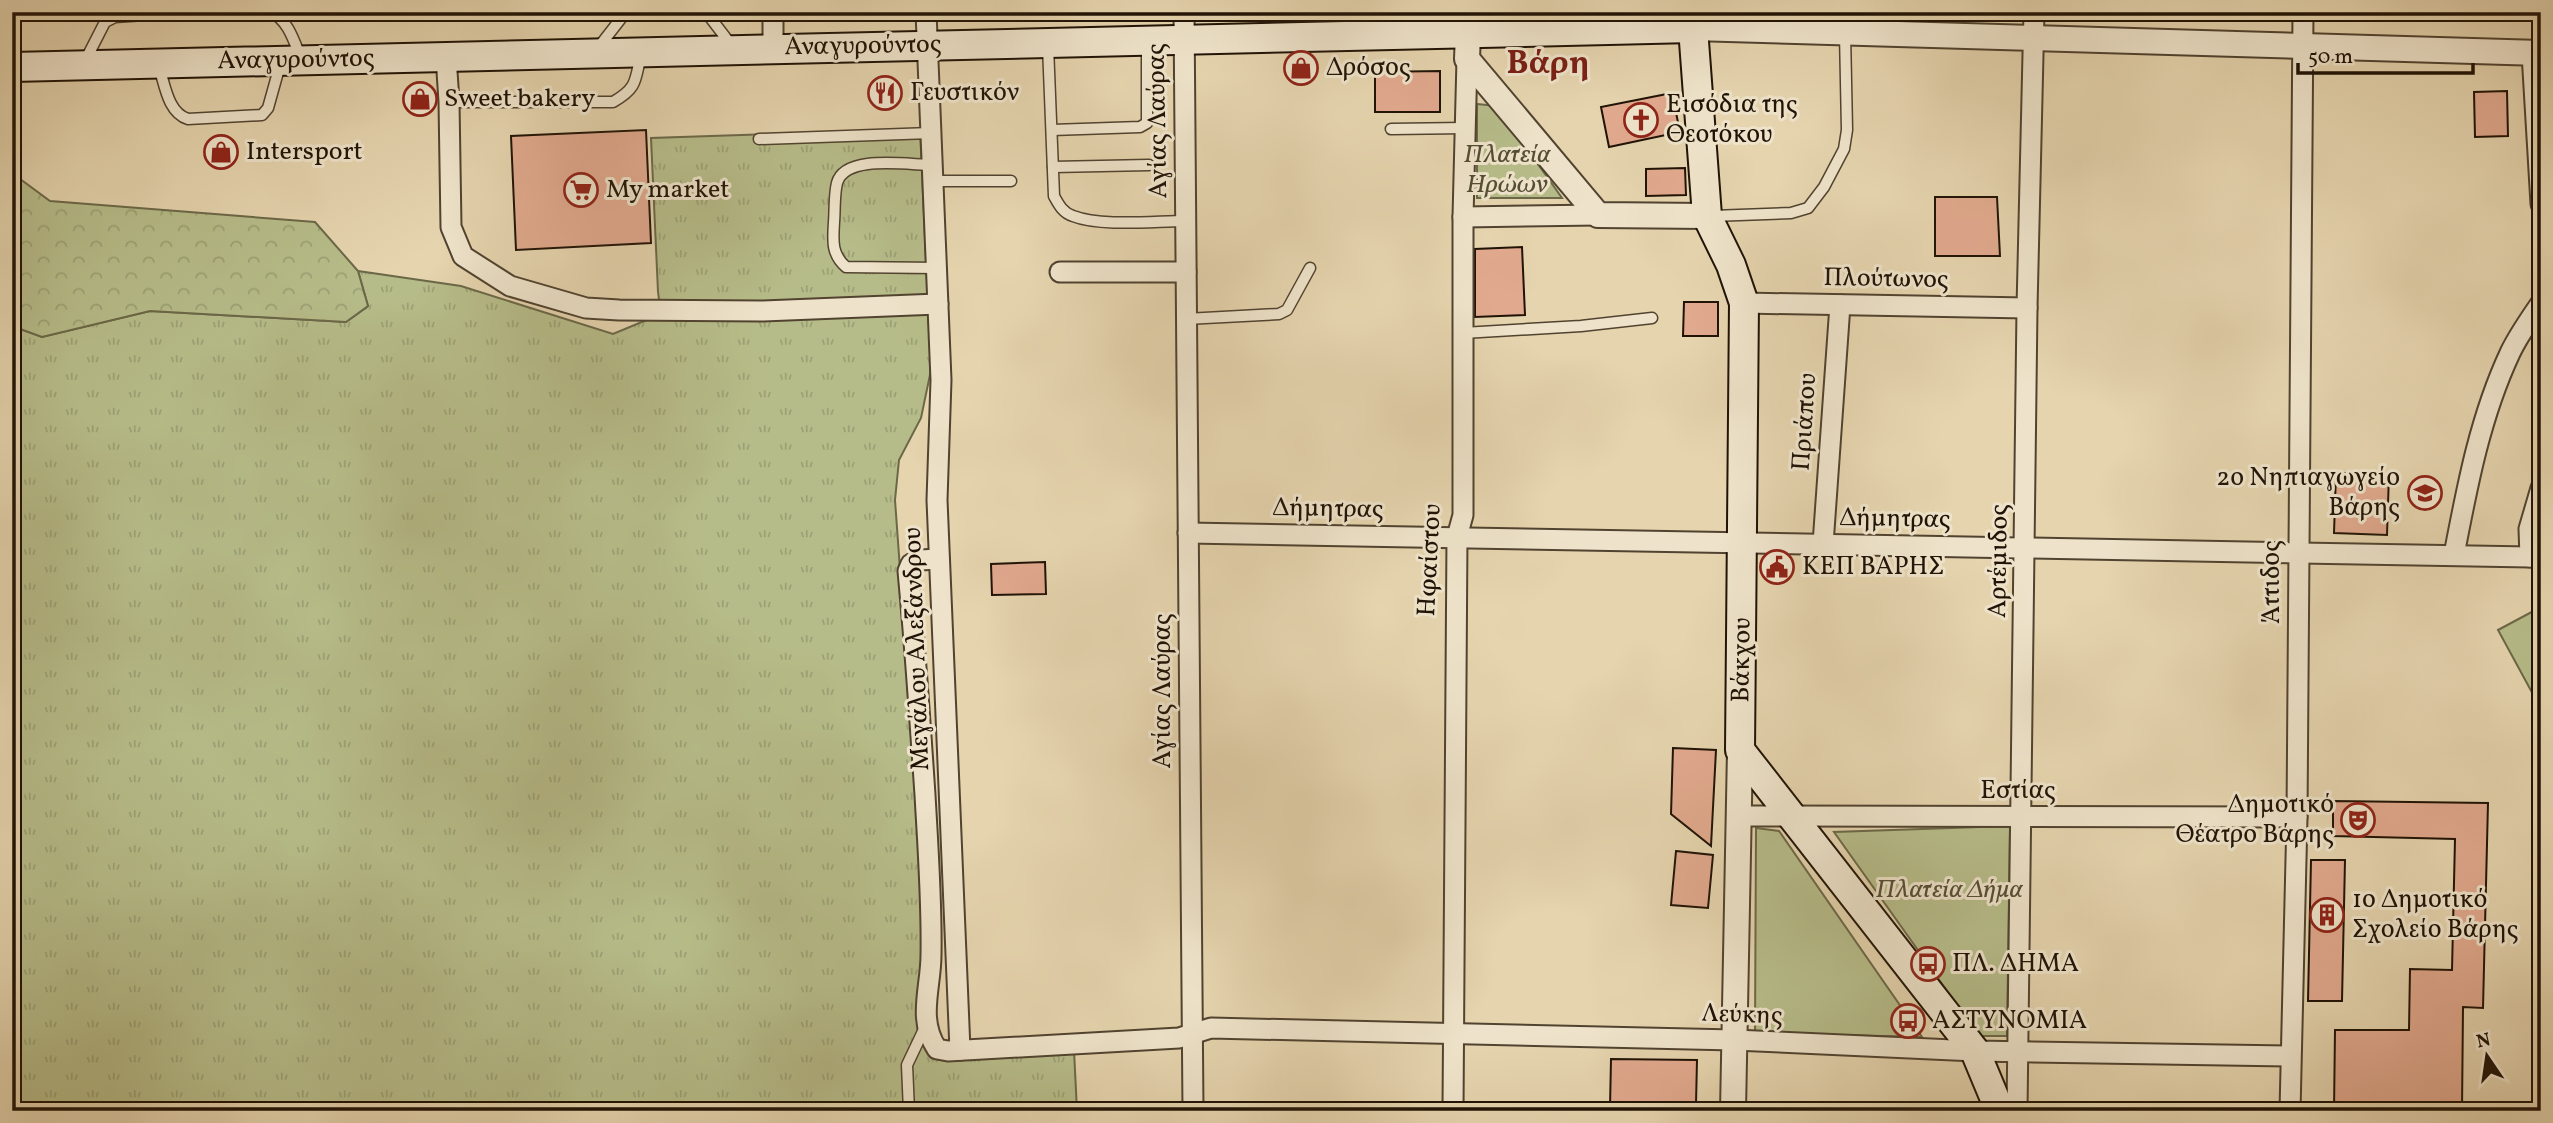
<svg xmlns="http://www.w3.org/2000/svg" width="2553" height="1123" viewBox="0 0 2553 1123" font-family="Vollkorn,serif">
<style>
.grass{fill:url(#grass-tufts);stroke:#6b6848;stroke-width:2}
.forest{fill:url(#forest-crowns);stroke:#6b6848;stroke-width:2}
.green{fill:#b6bc89;stroke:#6b6848;stroke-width:2}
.building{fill:#e1a98e;stroke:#201306;stroke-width:2}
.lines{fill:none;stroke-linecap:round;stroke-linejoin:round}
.service-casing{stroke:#514330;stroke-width:13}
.minor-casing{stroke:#514330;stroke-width:23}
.tertiary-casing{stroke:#514330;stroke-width:28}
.secondary-casing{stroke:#201306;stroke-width:32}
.service{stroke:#eee3ca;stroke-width:10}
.minor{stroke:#eee3ca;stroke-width:19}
.tertiary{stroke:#eee3ca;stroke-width:24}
.secondary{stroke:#eee3ca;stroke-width:28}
.labels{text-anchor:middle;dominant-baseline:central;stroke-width:6;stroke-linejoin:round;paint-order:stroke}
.street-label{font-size:26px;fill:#201306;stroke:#eee3ca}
.poi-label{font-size:26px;fill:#201306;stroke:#eee3ca;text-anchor:start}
.park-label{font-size:26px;font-style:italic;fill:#544e34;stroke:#eee3ca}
.district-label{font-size:33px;font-weight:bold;fill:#7a1f14;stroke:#eee3ca}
</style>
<defs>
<pattern id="grass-tufts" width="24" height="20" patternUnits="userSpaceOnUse" patternTransform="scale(1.75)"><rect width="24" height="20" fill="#b6bc89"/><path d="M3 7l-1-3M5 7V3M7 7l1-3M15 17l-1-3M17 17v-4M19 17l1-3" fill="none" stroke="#9ca175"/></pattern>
<pattern id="forest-crowns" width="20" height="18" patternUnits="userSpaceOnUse" patternTransform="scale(1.75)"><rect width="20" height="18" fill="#b6bc89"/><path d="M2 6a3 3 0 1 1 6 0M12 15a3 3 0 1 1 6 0" fill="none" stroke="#9ca175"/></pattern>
</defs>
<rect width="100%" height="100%" fill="#e5d4ae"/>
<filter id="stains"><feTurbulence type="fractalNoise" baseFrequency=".00286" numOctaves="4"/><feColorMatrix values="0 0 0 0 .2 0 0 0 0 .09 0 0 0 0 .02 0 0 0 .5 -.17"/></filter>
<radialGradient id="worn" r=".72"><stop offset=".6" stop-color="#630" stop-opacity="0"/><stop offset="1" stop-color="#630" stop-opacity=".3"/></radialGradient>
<path class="grass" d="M920 129 931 370 921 418 899 460 895 500 935 1055 1074 1050 1077 1111H12V326L42 337 150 311 346 322 368 306 358 271 461 286 613 334 661 314 658 292 651 138Z"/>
<path class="forest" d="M12 173 50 201 315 222 358 271 368 306 346 322 150 311 42 337 12 326Z"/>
<g class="green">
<path d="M1477 104 1497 106 1562 198H1477Z"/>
<path d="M2541 607V709L2498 630Z"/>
<path d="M2010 826 2007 1036H1979L1834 832Z"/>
<path d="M1756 828 1779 831 1922 1037 1755 1033Z"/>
</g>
<g class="building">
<path d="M1440 71V112H1375V72Z"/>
<path d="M2507 91 2508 136 2475 137 2474 92Z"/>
<path d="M1672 93 1680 132 1609 147 1601 107Z"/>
<path d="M646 130 651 243 516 250 511 136Z"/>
<path d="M1685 168 1686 195 1646 196V169Z"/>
<path d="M1935 197H1997L2000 256H1935Z"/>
<path d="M1522 247 1525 315 1475 317V249Z"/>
<path d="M1684 302H1718V336H1683Z"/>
<path d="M2336 473 2389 474 2387 535 2334 533Z"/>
<path d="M1045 562 1046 594 992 595 991 564Z"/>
<path d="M1673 748 1716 750 1711 846 1671 814Z"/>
<path d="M2333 801 2488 803 2483 1008 2463 1007 2462 1111H2334L2335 1030H2409L2410 969 2452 970 2455 839 2333 836Z"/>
<path d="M1676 851 1713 855 1708 908 1671 905Z"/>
<path d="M2311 860H2345L2342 1001H2308Z"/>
<path d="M1611 1059 1697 1060 1696 1104H1651V1109L1610 1108Z"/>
</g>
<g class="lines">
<g class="service-casing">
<g id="service">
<path d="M271 12C288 20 294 41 300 56"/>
<path d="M706 12 732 46"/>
<path d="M1048 46 1054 196C1059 205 1063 213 1073 216 1101 227 1155 221 1185 221"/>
<path d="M598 48 626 12"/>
<path d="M84 63 105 22 115 17 190 12"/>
<path d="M159 67C165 85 168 113 188 119L262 115 268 108 280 65"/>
<path d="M449 102H613C638 88 635 80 641 54"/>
<path d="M1391 129 1465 128"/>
<path d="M1052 130 1140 127 1147 123V42"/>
<path d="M759 139 931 133"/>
<path d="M933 165C908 165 845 154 837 183 834 195 835 210 834 222 833 240 831 254 846 267L937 268"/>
<path d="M1053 167 1149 165"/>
<path d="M933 181H1011"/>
<path d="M1712 216 1791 213 1808 208 1824 187 1844 149 1847 130 1845 33"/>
<path d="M1186 319 1279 314 1287 310 1310 268"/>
<path d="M1463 333 1581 326 1652 318"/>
<path d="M909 1111 907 1065 926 1025"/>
</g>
</g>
<g class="minor-casing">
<g id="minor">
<path d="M773 12V48"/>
<path d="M926 12 941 380 937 500 960 1050"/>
<path d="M1184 12 1193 1111"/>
<path d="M2532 53 2541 204"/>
<path d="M446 56 449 102 451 227 463 256 510 286 586 308 619 310 763 311 938 304"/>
<path d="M1463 217 1598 215"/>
<path d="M1060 272H1186"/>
<path d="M1744 303 2027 308"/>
<path d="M1188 533 2530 557"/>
<path d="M1823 544 1840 305"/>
<path d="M2454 555C2467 487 2480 417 2510 353 2518 336 2530 319 2541 303"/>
<path d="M2530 557 2529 529 2541 488"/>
<path d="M939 559 920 560 911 564 908 571C915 645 920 720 925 795 928 848 932 902 931 955 931 988 917 1019 937 1049L948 1051 1179 1038 1211 1028 1734 1040 1975 1051 2290 1056"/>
<path d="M1739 816 2297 817"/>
<path d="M1453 1111 1457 537 1463 515V217L1467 59"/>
<path d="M2017 1111 2027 308 2034 12"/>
<path d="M2290 1111 2297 817 2303 12"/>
</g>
</g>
<g class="tertiary-casing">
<g id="tertiary">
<path d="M1693 28 2541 53"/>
<path d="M1468 33 1467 59 1598 215 1707 216"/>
<path d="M1733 1111 1740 750"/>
</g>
</g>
<g class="secondary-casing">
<g id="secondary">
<path d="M1693 28 1707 216 1731 265 1744 303 1740 750 1975 1051 2000 1111"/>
<path d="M12 67 1693 28"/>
</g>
</g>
<use href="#service" class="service"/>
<use href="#minor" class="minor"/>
<use href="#tertiary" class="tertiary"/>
<use href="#secondary" class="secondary"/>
</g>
<defs>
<g id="shop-ring" transform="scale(1.75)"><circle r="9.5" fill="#eee3ca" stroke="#8f2418" stroke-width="1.5"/><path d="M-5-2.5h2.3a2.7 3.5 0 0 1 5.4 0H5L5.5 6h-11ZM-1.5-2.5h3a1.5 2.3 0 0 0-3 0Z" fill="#8f2418"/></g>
<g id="restaurant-ring" transform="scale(1.75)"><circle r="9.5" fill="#eee3ca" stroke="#8f2418" stroke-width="1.5"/><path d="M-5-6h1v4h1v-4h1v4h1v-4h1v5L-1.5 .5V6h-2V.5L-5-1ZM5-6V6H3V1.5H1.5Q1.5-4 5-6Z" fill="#8f2418"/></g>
<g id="church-ring" transform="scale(1.75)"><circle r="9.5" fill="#eee3ca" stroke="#8f2418" stroke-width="1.5"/><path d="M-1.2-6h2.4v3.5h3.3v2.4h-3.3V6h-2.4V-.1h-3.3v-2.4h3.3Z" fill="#8f2418"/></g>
<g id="supermarket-ring" transform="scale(1.75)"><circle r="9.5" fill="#eee3ca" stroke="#8f2418" stroke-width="1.5"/><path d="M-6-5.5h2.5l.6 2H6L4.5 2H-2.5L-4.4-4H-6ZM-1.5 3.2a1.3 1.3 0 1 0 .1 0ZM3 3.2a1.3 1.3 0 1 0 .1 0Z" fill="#8f2418"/></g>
<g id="school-ring" transform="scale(1.75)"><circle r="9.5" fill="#eee3ca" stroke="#8f2418" stroke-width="1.5"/><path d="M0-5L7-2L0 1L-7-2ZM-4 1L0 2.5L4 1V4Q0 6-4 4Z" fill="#8f2418"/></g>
<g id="civic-ring" transform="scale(1.75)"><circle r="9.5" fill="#eee3ca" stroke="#8f2418" stroke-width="1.5"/><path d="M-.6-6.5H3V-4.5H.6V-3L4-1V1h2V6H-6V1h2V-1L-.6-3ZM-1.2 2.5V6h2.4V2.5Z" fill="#8f2418"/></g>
<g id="theatre-ring" transform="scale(1.75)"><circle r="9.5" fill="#eee3ca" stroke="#8f2418" stroke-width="1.5"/><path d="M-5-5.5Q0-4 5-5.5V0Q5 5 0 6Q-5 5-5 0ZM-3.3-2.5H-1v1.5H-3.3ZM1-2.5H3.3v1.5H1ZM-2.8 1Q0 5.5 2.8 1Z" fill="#8f2418"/></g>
<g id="building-ring" transform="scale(1.75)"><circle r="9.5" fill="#eee3ca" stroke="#8f2418" stroke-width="1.5"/><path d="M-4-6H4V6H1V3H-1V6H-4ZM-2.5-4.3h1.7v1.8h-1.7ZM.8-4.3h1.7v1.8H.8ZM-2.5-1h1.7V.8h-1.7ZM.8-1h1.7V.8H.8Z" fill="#8f2418"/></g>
<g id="bus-ring" transform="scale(1.75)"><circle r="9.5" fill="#eee3ca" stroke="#8f2418" stroke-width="1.5"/><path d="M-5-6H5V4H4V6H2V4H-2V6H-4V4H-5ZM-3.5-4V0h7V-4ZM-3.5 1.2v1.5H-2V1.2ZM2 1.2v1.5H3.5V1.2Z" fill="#8f2418"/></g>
</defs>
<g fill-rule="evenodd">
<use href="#shop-ring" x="1301" y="68"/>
<use href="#restaurant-ring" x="885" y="93"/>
<use href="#shop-ring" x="420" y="99"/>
<use href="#church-ring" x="1641" y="120"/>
<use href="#shop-ring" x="221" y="152"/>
<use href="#supermarket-ring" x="581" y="190"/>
<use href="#school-ring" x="2425" y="493"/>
<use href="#civic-ring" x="1777" y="567"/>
<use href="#theatre-ring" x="2358" y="820"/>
<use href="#building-ring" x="2327" y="915"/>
<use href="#bus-ring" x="1928" y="964"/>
<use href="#bus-ring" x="1908" y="1021"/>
</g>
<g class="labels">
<g class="street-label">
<text transform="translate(863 46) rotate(-1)">Αναγυρούντος</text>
<text transform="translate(296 60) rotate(-1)">Αναγυρούντος</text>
<text transform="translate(1158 121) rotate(-91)">Αγίας Λαύρας</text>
<text transform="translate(1886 279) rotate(1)">Πλούτωνος</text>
<text transform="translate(1805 422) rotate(-86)">Πριάπου</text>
<text transform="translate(1328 509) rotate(1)">Δήμητρας</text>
<text transform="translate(1895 519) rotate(1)">Δήμητρας</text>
<text transform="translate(1430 560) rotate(-87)">Ηφαίστου</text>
<text transform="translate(1999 561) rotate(-89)">Αρτέμιδος</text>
<text transform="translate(2272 582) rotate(-90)">Άττιδος</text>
<text transform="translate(917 649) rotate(-92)">Μεγάλου Αλεξάνδρου</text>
<text transform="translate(1742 660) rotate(-89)">Βάκχου</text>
<text transform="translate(1163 691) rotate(-90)">Αγίας Λαύρας</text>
<text x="2018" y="791">Εστίας</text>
<text transform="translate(1742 1015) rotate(2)">Λεύκης</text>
</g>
<g class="poi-label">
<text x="1326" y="68">Δρόσος</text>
<text x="910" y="93">Γευστικόν</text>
<text x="444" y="99">Sweet bakery</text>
<text x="1666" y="105">Εισόδια της<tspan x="1666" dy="30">Θεοτόκου</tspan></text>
<text x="246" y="152">Intersport</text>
<text x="606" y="190">My market</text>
<text x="2400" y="478" text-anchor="end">2ο Νηπιαγωγείο<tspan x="2400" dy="30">Βάρης</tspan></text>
<text x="1802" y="567">ΚΕΠ ΒΑΡΗΣ</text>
<text x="2334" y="805" text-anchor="end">Δημοτικό<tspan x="2334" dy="30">Θέατρο Βάρης</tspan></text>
<text x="2352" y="900">1ο Δημοτικό<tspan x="2352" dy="30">Σχολείο Βάρης</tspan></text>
<text x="1952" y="964">ΠΛ. ΔΗΜΑ</text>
<text x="1932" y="1021">ΑΣΤΥΝΟΜΙΑ</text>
</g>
<g class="park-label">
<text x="1507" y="155">Πλατεία<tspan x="1507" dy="30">Ηρώων</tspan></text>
<text x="1949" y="890">Πλατεία Δήμα</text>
</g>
<g class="district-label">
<text x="1548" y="65">Βάρη</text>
</g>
</g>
<rect width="2553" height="1123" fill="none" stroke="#e5d4ae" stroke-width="42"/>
<rect x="14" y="14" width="2525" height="1095" fill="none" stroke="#201306" stroke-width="3.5"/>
<rect x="21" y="21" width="2511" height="1081" fill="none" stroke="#201306" stroke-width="2"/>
<g transform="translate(2487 1056) rotate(347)" stroke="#eee3ca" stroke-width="5" paint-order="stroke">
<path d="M0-5L12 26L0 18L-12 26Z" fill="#201306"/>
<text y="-10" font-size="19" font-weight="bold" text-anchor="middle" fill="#201306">N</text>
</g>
<path d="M2298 63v10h175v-10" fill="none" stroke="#201306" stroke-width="3.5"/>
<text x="2308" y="63" font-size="21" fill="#201306" stroke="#eee3ca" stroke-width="5" paint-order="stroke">50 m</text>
<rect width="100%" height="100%" filter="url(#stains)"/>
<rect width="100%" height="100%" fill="url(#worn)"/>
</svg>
